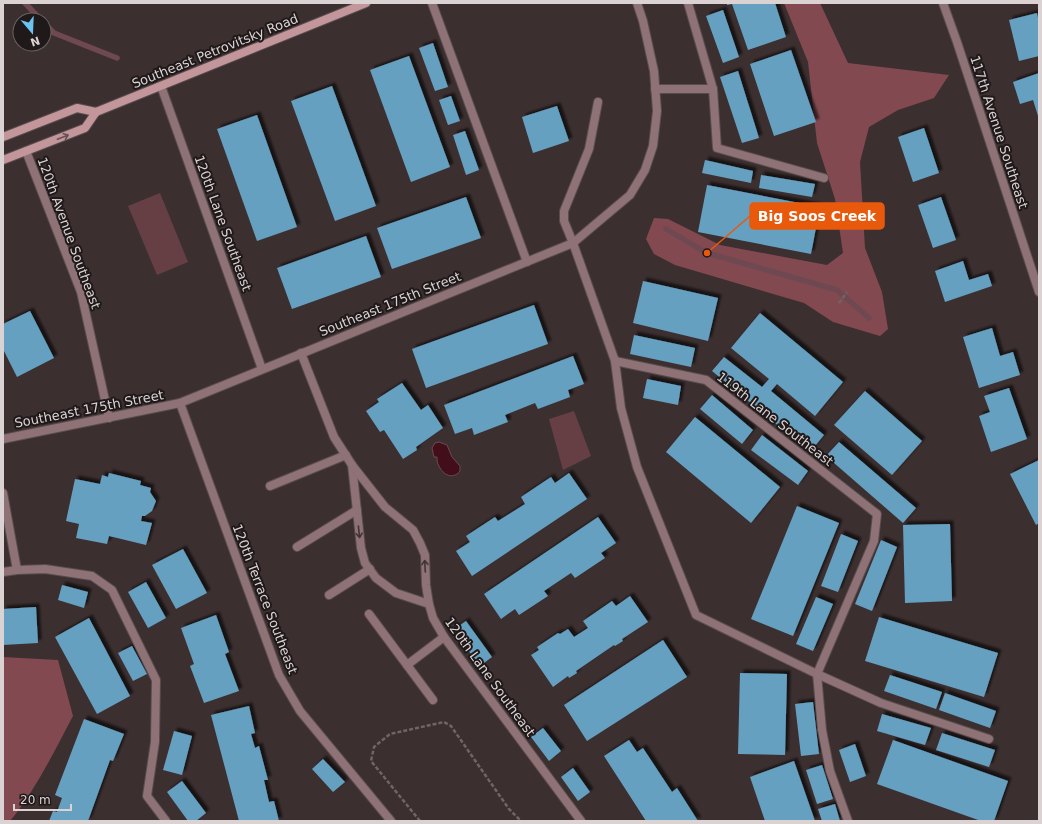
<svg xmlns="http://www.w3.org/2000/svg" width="1042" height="824" viewBox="0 0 1042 824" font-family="'DejaVu Sans',sans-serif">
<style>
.green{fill:#663f44}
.forest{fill:#834951}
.water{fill:#410e19;stroke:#6f4951}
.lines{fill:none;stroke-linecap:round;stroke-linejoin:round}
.stream{stroke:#6f4951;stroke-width:5.5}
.building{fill:#65a0c1;filter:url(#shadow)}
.service-casing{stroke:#594c4d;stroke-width:10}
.minor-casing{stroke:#594c4d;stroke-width:10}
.secondary-casing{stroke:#594c4d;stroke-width:10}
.path{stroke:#706465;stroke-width:2.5;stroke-dasharray:4 2;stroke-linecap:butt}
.service{stroke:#8e7275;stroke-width:8}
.minor{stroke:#8e7275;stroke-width:8}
.secondary{stroke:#c2969a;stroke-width:8}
.oneway{stroke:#685154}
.oneway2{stroke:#403435}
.labels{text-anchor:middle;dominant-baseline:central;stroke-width:4;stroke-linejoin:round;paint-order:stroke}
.street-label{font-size:13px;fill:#dbd2d3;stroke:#1f191a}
.leader{fill:none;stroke:#e8590c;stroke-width:1.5}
.callout-dot{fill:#e8590c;stroke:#1f191a;stroke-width:1.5}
.callout{fill:#e8590c;stroke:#e8590c;stroke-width:1.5}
.callout-label{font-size:14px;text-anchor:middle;font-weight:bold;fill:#fff}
</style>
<defs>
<filter id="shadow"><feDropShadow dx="3.5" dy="-3.5" stdDeviation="1" flood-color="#0009"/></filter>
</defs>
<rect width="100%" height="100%" fill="#3c2f30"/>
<g class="green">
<path d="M160 193 188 262 157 275 128 206Z"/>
<path d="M574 411 591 456 563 470 549 419Z"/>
</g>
<g class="forest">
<path d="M784 3H820L848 63 949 75 934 98 898 110 869 127 860 162 865 248 882 292 888 329 880 336 833 322 804 303 675 265 654 254 646 239 654 218 668 219 720 245 827 265 843 253 835 199 817 143 808 62Z"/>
<path d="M3 657 58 660 73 716C55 750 35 791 10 821H3Z"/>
</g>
<path class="water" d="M439 442 447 445 452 457 460 466V471C453 480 443 475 439 466 437 463 437 460 437 457H434L432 448 435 443Z"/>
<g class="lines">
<g class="stream">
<path d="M25 3 41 20"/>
<path d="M44 23 54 33 117 58"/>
<path d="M666 229 707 253 837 290 869 318"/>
</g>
</g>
<g class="building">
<path d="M727 3H775L786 37 748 50 732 4 727 5Z"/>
<path d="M723 10 739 57 723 63 706 16Z"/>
<path d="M1037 13 1039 23V56L1019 61 1009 20Z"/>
<path d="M433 43 448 87 435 91 419 48Z"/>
<path d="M791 50 816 122 774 136 750 64Z"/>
<path d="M409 56 450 167 411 182 370 70Z"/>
<path d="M738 71 759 138 742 143 720 77Z"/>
<path d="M1039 73V119L1033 100 1020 104 1013 82Z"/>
<path d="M332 86 376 206 335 221 291 101Z"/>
<path d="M451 96 460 121 448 125 439 100Z"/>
<path d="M557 106 569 141 533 153 522 117Z"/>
<path d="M257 115 297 227 257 241 217 129Z"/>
<path d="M924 128 939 173 913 182 898 137Z"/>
<path d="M465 131 479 170 466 175 453 135Z"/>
<path d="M705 160 753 171 751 183 702 173Z"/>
<path d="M761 175 815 184 812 197 759 188Z"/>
<path d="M707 185 820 207 811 254 698 232Z"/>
<path d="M466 197 481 238 392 269 377 228Z"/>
<path d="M941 197 956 240 933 248 918 205Z"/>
<path d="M366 236 381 277 292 309 277 268Z"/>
<path d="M963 261 969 280 988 274 992 286 945 302 935 271Z"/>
<path d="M643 281 718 298 708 341 633 323Z"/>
<path d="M534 305 548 344 426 388 412 349Z"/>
<path d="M30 311 54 358 17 377 3 349V324Z"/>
<path d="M760 313 843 382 815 416 777 384 771 391 824 435 810 452 712 371 724 357 762 387 769 379 731 348Z"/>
<path d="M992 328 1000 356 1013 352 1020 375 979 388 963 337Z"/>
<path d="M634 335 695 348 691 367 630 354Z"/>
<path d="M573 356 584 384 568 390 570 397 538 409 535 403 505 415 508 422 474 435 472 428 455 434 444 405Z"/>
<path d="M647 379 681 386 678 405 643 398Z"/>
<path d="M402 383 421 410 428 405 443 428 416 447 417 450 403 459 384 430 380 432 366 411 379 402 377 399Z"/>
<path d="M1009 388 1027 439 991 452 979 416 990 412 984 396Z"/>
<path d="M865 391 922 441 892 475 834 425Z"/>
<path d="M712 395 753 430 742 444 700 409Z"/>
<path d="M695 417 780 487 751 523 666 452Z"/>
<path d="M762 435 808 471 798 485 751 450Z"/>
<path d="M839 442 916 508 903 523 826 456Z"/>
<path d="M1039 460V523L1036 525 1010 474Z"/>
<path d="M109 473 141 481 140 485 151 488 150 492 156 501 152 511 145 516H142L141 521 152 523 146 545 109 536 107 544 76 538 79 524 66 521 75 479 100 484 102 475 108 477Z"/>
<path d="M569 473 587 499 472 576 456 551 470 542 466 536 495 517 498 521 525 504 521 497 551 477 555 483Z"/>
<path d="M797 506 839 523 793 636 751 619Z"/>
<path d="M598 517 616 543 601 553 605 558 575 578 571 573 544 591 548 596 519 615 515 609 501 619 484 594Z"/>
<path d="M950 524 952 601 905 603 903 525Z"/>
<path d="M841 534 858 541 838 592 821 586Z"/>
<path d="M881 540 897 547 872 611 855 604Z"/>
<path d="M183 549 207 593 176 609 152 565Z"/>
<path d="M146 582 166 618 148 628 128 592Z"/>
<path d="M62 585 88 592 84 608 58 600Z"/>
<path d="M630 596 648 622 622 639 623 641 615 646 614 645 576 671 577 673 569 678 568 676 553 687 531 655 539 650 537 647 558 633 560 634 568 629 574 637 588 628 583 621 612 601 616 606Z"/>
<path d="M816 597 833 604 813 651 796 644Z"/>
<path d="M36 607 38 643 3 645V609Z"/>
<path d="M216 615 229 652 225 654 239 691 204 703 190 666 194 664 181 628Z"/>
<path d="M879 617 998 653 984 697 865 661Z"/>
<path d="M89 618 130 696 97 714 55 637Z"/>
<path d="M466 621 492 657 480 666 453 630Z"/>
<path d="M663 640 687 677 587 741 564 705Z"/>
<path d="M132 646 147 674 133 681 118 653Z"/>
<path d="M740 673 787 674 785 755 738 754Z"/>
<path d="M890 675 942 692 936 709 884 691Z"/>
<path d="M945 693 996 711 990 728 939 710Z"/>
<path d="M813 702 819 754 801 756 795 704Z"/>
<path d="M249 706 255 733 251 734 255 748 259 746 268 780H264L269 802 274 801 279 821H239L211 715Z"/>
<path d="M882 714 931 728 925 745 877 731Z"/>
<path d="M84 719 124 734 113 761 110 760 88 821H49L53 811 57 812 62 798 55 795Z"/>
<path d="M543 728 561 751 549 761 531 737Z"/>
<path d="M174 731 192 736 182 775 163 770Z"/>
<path d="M942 733 995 750 989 767 936 750Z"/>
<path d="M629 740 637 752 643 748 672 792 677 788 698 821H646L604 756Z"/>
<path d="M893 740 1008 781 994 821H981L877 784Z"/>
<path d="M855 744 866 776 850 782 839 750Z"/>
<path d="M323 759 345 782 333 792 312 769Z"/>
<path d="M794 761 815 821H765L750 777Z"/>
<path d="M822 765 833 799 817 804 806 770Z"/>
<path d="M573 768 590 792 578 801 561 777Z"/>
<path d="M182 781 206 813 196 821H188L167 792Z"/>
<path d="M835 804 840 821H822L818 809Z"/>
</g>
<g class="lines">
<g class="service-casing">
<g id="service">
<path d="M688 3 713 89 717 148 824 178"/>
<path d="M655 89H713"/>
<path d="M573 243 564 221V211L589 149 598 102"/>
<path d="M352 465 361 548 365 563 376 578 396 593 429 604"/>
<path d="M270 486 346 455"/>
<path d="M297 547 357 510"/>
<path d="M329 595 370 569"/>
<path d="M369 614 433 700"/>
<path d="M407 665 444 637"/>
</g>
</g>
<g class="minor-casing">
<g id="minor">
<path d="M432 3 527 262"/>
<path d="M943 3 957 42 1039 292"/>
<path d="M161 86 262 369"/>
<path d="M26 151 81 292 109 418"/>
<path d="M573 243 615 361 621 408 637 467 696 615 817 674 881 703 989 739"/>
<path d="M301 353 334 437 352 465 385 507 413 530 420 543 425 555 426 585 429 604 433 618 444 637 581 821"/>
<path d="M615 361 706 380 877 514 874 541 817 674 822 730 830 771 848 821"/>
<path d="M180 403 279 675 300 711 391 821"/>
<path d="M3 439 180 403 573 243 630 195 645 170 653 146 657 111 654 71 643 21 637 3"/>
<path d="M3 493 17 570 45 569 92 576 112 590 156 680 155 742 147 796 166 821"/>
<path d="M3 572 17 570"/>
</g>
</g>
<g class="secondary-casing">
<g id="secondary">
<path d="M3 137 77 108 96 112"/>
<path d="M3 160 85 128 96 112 366 3"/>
</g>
</g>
<g class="path">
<path d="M839 303 847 292"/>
<path d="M420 821 371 761 374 747 390 734 444 722 451 726 509 809 521 821"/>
</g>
<use href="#service" class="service"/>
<use href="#minor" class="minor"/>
<use href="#secondary" class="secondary"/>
</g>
<defs><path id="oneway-shaft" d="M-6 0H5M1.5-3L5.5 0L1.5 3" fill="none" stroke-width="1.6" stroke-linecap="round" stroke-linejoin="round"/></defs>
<use class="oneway" href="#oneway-shaft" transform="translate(63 137) rotate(-21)"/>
<g class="oneway2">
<use href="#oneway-shaft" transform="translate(359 532) rotate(84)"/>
<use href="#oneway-shaft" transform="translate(425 566) rotate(-93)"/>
</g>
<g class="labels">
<g class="street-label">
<text transform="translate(215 51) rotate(-22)">Southeast Petrovitsky Road</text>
<text transform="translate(999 132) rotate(72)">117th Avenue Southeast</text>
<text transform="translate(223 223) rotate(70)">120th Lane Southeast</text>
<text transform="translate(69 233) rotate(70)">120th Avenue Southeast</text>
<text transform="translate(390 304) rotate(-22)">Southeast 175th Street</text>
<text transform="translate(89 409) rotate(-11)">Southeast 175th Street</text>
<text transform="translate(775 419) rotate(38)">119th Lane Southeast</text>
<text transform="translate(265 599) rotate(69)">120th Terrace Southeast</text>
<text transform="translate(490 677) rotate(54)">120th Lane Southeast</text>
</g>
</g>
<path class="leader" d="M707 253L750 216"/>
<circle class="callout-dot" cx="707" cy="253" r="4"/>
<rect class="callout" x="750" y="203" width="134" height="26" rx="4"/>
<g class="callout-label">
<text x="817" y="221">Big Soos Creek</text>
</g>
<rect width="1042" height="824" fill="none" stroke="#dbd2d3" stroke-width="8"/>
<g transform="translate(32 32) rotate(161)"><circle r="19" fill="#1f191a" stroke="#6a6364"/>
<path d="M0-3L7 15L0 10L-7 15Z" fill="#6cc3f2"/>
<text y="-6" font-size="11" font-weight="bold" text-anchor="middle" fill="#dbd2d3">N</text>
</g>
<path d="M14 804v6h57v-6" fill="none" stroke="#dbd2d3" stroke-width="2"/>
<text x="20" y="804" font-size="12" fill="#dbd2d3" stroke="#1f191a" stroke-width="3" paint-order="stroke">20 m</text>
</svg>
